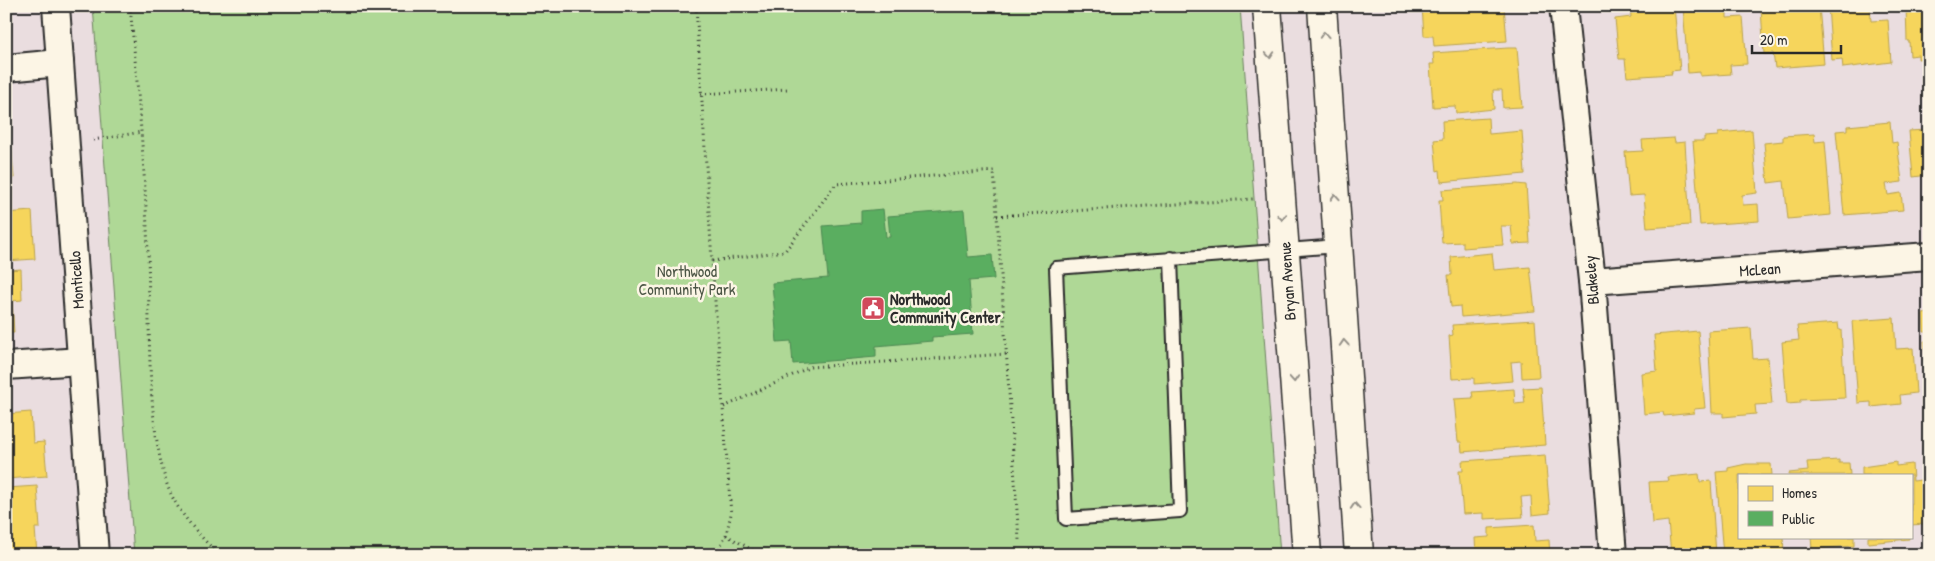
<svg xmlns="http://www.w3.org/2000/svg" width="1935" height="561" viewBox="0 0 1935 561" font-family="'Patrick Hand',sans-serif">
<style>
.green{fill:#afd896;stroke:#6d8260}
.homes{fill:#f6d55c;stroke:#b9a24d}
.public{fill:#5aae61;stroke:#4c8751}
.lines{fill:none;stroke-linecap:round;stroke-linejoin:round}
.service-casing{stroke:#2b2b2b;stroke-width:16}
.minor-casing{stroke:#2b2b2b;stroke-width:30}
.secondary-casing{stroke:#2b2b2b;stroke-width:31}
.path{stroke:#2b2b2b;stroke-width:3;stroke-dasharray:1 4;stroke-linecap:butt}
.service{stroke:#fcf5e5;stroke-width:12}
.minor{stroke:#fcf5e5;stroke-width:26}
.secondary{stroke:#fcf5e5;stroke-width:28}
.oneway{stroke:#949088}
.labels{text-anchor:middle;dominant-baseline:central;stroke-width:5;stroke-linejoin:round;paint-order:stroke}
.street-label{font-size:16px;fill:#2b2b2b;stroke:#fcf5e5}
.park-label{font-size:16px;fill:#4c5646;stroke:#fcf5e5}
.poi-label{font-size:16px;font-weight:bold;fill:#2b2b2b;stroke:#fcf5e5;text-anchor:start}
</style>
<rect width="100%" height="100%" fill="#eadddf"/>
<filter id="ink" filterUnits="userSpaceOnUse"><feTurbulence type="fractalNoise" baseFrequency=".02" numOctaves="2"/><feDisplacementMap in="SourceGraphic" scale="10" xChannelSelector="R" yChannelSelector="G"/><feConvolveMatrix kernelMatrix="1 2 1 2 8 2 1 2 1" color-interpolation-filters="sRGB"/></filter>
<g filter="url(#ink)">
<path class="green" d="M93 6H1240L1280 555H134Z"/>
<g class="homes">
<path d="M1422 6H1504L1507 41 1434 46 1433 36H1424Z"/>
<path d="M1630 6H1674L1680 70 1671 71 1672 74 1627 77 1625 59H1619L1615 19 1631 17Z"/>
<path d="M1683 6H1727V18L1743 17 1747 64 1730 65 1731 74 1700 76V72L1688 73Z"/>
<path d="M1819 6 1824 64 1775 68 1773 53 1764 54 1761 9Z"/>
<path d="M1828 6H1870L1871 21 1888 20 1891 62 1843 68 1842 59 1832 60Z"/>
<path d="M1906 6H1929V58L1918 59V55L1910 56 1909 41H1907Z"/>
<path d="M1508 48H1517L1522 107 1503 108 1502 90H1493L1494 109 1456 113 1455 106 1433 107 1430 64H1434L1433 53Z"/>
<path d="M1488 118 1489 134 1522 131 1525 174 1441 182 1440 170 1437 171 1434 140 1443 139 1442 121Z"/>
<path d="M1926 119H1929V175L1913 177 1909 131 1927 130Z"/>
<path d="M1890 122 1892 143 1897 142 1902 182 1886 184 1888 195 1901 193 1903 210 1844 215 1836 131 1847 130V126Z"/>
<path d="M1752 130 1757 193 1742 195 1743 205 1758 204 1759 221 1700 225 1693 141H1704V137L1718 136V133Z"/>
<path d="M6 134H10L14 178H6Z"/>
<path d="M1814 134 1815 142 1825 141 1831 215 1788 219 1784 181 1768 183 1764 143 1783 141V136Z"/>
<path d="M1674 138 1675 143 1685 142 1690 225 1647 228 1644 195 1629 196 1625 152 1643 151 1642 140Z"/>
<path d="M1517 184 1526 185 1530 243 1513 244 1511 226H1501L1503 245 1463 248V242L1442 243 1439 200H1443L1442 190Z"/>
<path d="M32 211 35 259 6 261V213Z"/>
<path d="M1492 253 1494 270 1530 267 1535 311 1461 317 1460 306 1451 307 1448 275H1452L1451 257Z"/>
<path d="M6 268 9 270 21 269 22 300 12 301 14 333H6Z"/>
<path d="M1929 313V332H1924L1923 314Z"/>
<path d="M1894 318 1896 349 1913 348 1916 393 1900 395 1901 404 1871 407V402L1858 403 1852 321Z"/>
<path d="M1535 320 1539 377 1522 378 1521 361 1511 362 1513 381 1474 384V378L1452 379 1449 336 1453 335 1452 325Z"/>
<path d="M1838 323 1839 330H1841L1845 398 1800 400V403L1787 404 1782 342 1799 340 1797 326Z"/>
<path d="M1751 328 1753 359 1768 358 1772 404 1755 405 1756 414 1723 417V413H1712L1708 331Z"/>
<path d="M1698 331 1705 408 1694 409V413L1664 416 1663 412 1644 414 1641 373 1657 371 1654 335Z"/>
<path d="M1924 341H1929V382H1927Z"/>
<path d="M1541 387 1545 445 1462 452 1461 442H1458L1454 399 1473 398 1472 392 1514 389 1515 404 1525 403 1523 388Z"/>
<path d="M31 412 33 443 44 442 47 476 6 479V414Z"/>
<path d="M1545 455 1550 513 1532 515 1531 496 1521 497 1523 517 1484 519V513L1463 514 1459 471H1463L1462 461Z"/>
<path d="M1839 460V463H1849L1850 475H1789V473L1808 471 1807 462Z"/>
<path d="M1896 462V466L1912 464 1913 481 1921 480 1925 524 1911 525V475H1862V467Z"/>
<path d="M1746 464H1771L1772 475H1739V537H1783L1784 552 1723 555 1716 472 1728 471V468Z"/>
<path d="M1699 474 1700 482 1711 481 1716 555H1671L1668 521 1652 523 1649 482 1669 481 1668 477Z"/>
<path d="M37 486 40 528H35L37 555H6V488Z"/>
<path d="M1534 525 1535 541 1549 540 1550 555H1476L1475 538 1489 537V528Z"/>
<path d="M1811 537H1854V546L1812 549Z"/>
<path d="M1868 537H1909V539L1868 543Z"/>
</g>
<path class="public" d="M883 209 886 237H890L888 216 964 210 968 257 992 255 994 279 969 281 973 334 932 337V341L876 346V357L793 364 791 341 777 342 772 283 828 278 823 226 861 223V211Z"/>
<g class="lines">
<g class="service-casing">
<path id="service" d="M1171 258 1180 511 1066 519 1056 268 1338 246"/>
</g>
<g class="minor-casing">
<g id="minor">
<path d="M56 6 95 555"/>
<path d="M1563 6 1592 281 1613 555"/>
<path d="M6 68 60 63"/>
<path d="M1592 281 1929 256"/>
<path d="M6 366 81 361"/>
</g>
</g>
<g class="secondary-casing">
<g id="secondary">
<path d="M1267 6 1307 555"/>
<path d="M1322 6 1359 555"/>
</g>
</g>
<g class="path">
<path d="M130 6C138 88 145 170 148 252 150 322 146 412 165 478 173 508 198 534 219 555"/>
<path d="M696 6 712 261 731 514 726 535 716 555"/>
<path d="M701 94 788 89"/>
<path d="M93 140 142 132"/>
<path d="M997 216 1253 199"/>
<path d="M712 261 785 251 836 184 994 171 1019 540"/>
<path d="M724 407 810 367 1006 354"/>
<path d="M726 535 761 555"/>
</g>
<use href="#service" class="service"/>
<use href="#minor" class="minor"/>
<use href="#secondary" class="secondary"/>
</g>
<defs><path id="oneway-chevron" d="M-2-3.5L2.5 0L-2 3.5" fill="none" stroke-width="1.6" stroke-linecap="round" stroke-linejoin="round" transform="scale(1.25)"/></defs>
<g class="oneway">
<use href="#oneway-chevron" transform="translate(1324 35) rotate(-94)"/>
<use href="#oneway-chevron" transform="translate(1270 55) rotate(86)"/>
<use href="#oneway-chevron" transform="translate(1335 197) rotate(-94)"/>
<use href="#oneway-chevron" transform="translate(1282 217) rotate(86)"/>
<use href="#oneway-chevron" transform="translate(1344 343) rotate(-94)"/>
<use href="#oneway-chevron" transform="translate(1294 379) rotate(86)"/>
<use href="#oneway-chevron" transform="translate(1355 506) rotate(-94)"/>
</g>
</g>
<defs>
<g id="civic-square" transform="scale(1.25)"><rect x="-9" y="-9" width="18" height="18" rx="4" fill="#d1495b" stroke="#fcf5e5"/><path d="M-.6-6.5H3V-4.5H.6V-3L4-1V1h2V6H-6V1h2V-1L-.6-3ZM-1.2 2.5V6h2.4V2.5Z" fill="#fff"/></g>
</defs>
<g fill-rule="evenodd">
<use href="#civic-square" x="873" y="308"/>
</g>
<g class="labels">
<g class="street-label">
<text transform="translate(1760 269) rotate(-4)">McLean</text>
<text transform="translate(76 280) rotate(-94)">Monticello</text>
<text transform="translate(1591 280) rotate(-95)">Blakeley</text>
<text transform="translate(1287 281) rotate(-94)">Bryan Avenue</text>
</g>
<g class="park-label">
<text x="687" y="271">Northwood<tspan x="687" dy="18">Community Park</tspan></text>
</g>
<g class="poi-label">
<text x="890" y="299">Northwood<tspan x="890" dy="18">Community Center</tspan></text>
</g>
</g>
<rect width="1935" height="561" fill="none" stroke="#fcf5e5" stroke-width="25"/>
<rect x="12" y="12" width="1910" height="536" fill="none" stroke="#2b2b2b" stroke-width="2" filter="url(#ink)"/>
<rect x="1738" y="474" width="175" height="65" fill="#fcf5e5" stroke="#a8a49b"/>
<rect x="1748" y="486" width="25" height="15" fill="#f6d55c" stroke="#a8a49b"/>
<text x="1782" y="498" font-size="15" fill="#2b2b2b">Homes</text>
<rect x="1748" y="511" width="25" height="15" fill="#5aae61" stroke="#a8a49b"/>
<text x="1782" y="524" font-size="15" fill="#2b2b2b">Public</text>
<path d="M1752 45v8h89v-8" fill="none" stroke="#2b2b2b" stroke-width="2.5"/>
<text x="1760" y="45" font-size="15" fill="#2b2b2b" stroke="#fcf5e5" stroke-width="4" paint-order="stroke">20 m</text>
</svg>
